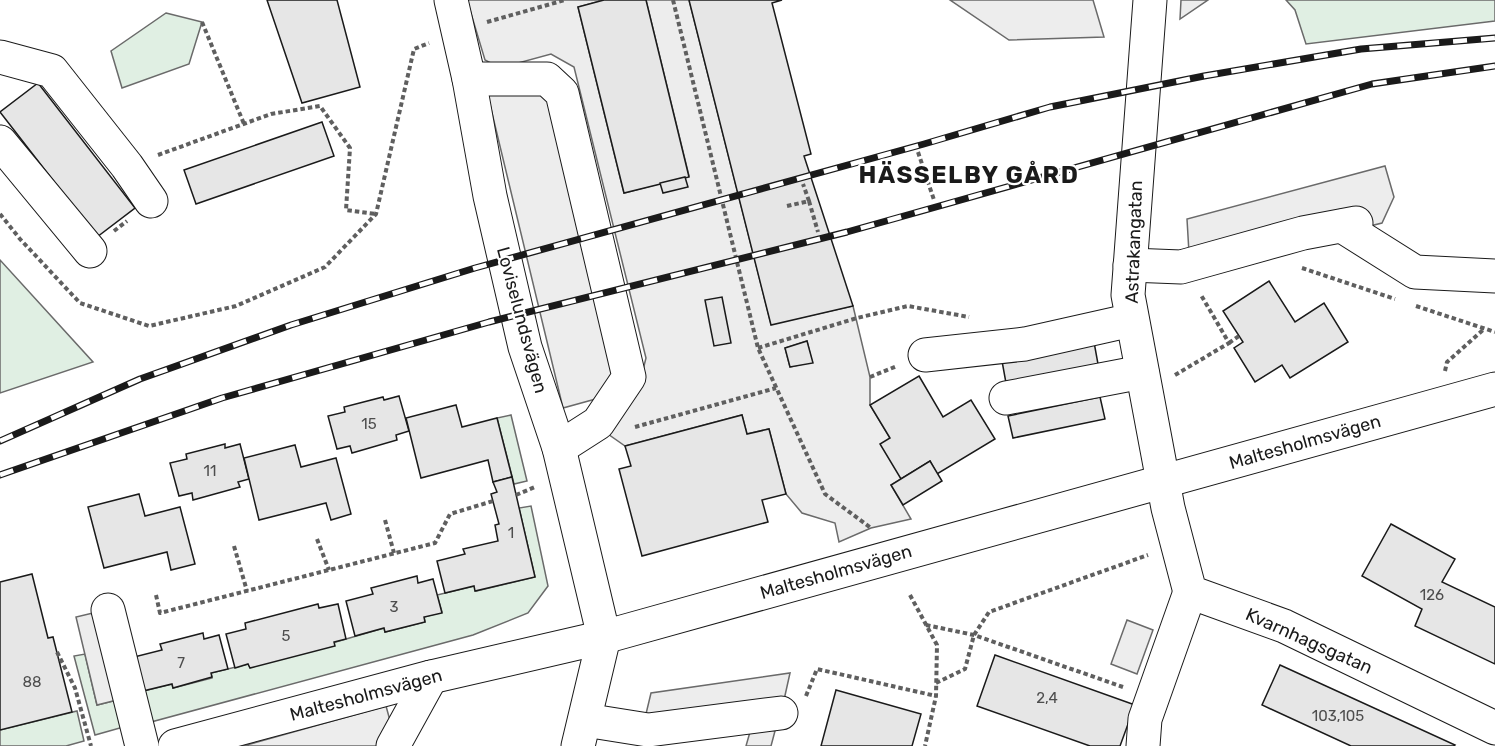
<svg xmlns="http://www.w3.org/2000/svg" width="1495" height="746" viewBox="0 0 1495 746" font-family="Rubik,sans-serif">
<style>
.green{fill:#e0efe3;stroke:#6a6a6a;stroke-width:1.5}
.parking{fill:#ededed;stroke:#6a6a6a;stroke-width:1.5;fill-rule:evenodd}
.building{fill:#e6e6e6;stroke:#1a1a1a;stroke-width:1.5}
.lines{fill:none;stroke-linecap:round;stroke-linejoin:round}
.minor-casing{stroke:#1a1a1a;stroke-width:35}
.path{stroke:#5f5f5f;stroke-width:4;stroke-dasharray:4.5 3;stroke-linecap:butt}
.minor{stroke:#fff;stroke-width:33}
.rail-casing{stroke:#1a1a1a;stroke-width:7}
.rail{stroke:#fff;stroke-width:4.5;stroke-dasharray:14;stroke-linecap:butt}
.labels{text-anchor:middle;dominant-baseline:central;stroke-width:4.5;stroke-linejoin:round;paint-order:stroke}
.number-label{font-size:15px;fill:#4d4d4d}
.street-label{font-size:18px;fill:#1a1a1a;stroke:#fff}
.district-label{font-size:24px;font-weight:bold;letter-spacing:1.5px;fill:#1a1a1a;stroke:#fff}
</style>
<rect width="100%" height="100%" fill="#fff"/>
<g class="green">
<path d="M1286 0H1495V21L1306 44 1295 10Z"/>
<path d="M166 13 202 22 189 64 122 88 111 51Z"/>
<path d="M0 260 93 362 0 393Z"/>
<path d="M511 415 527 481 514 484 497 418Z"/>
<path d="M531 506 548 586 528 613 473 635 151 722 143 691 172 684 173 688 212 678 211 673 248 664 250 667 384 628 385 632 425 622 424 617 442 612 437 595 474 586 476 591 535 577 519 508Z"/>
<path d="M85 654 97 705 121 699 127 726 95 735 74 656Z"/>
<path d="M77 711 84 741 66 746H0V730Z"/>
</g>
<g class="parking">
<path d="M467 0H604L578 7 624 193 689 176 646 0H689L771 324 853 306 870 377V405L890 438 901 479 891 485 911 519 871 528 839 542 835 523 802 513 786 494 769 429 747 434 742 415 625 446 608 434 639 387 563 408 486 88 558 70 640 382 646 358 574 67 551 54 500 68 485 60ZM807 341 812 362 790 367 785 348Z"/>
<path d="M950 0H1093L1104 37 1009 40Z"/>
<path d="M1181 0H1208L1180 19Z"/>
<path d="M1385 166 1394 197 1382 223 1190 270 1187 219Z"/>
<path d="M114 608 121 699 97 705 76 617Z"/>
<path d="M1127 620 1153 630 1137 674 1111 664Z"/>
<path d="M790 673 784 700 645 718 651 693Z"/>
<path d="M386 706 397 746H243Z"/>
<path d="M752 725 775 731 771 746H746Z"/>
</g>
<g class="building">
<path d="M267 0H337L360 87 302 103Z"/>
<path d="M604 0H646L689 177 624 193 578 7Z"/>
<path d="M689 0H782L772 3 811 154 804 156 853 306 771 325Z"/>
<path d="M38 83 135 208 97 237 0 112Z"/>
<path d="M322 122 334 156 196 204 184 170Z"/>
<path d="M685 177 688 187 663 193 660 183Z"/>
<path d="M1269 281 1295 322 1324 303 1348 342 1290 378 1282 365 1255 382 1234 348 1243 342 1223 311Z"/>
<path d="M722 297 731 343 714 346 705 300Z"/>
<path d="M807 341 813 363 790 367 785 348Z"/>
<path d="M1094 342 1098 364 1006 383 1002 361Z"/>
<path d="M919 376 943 417 971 400 995 439 937 474 930 461 901 479 880 444 890 438 870 405Z"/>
<path d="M399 396 409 431 396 435 397 440 352 453 350 446 337 449 328 416 345 412 344 407 383 397 384 400Z"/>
<path d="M1100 397 1105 419 1013 438 1008 416Z"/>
<path d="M456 405 462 427 497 418 512 477 493 482 488 460 421 478 406 418Z"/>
<path d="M742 415 747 434 769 429 786 494 762 500 768 522 642 556 619 469 631 466 625 446Z"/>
<path d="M225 444V448L240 444 249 479 238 482 240 487 193 500 192 493 179 496 170 463 187 459 186 454Z"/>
<path d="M295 445 301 467 336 458 351 514 331 520 326 503 259 520 244 458Z"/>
<path d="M930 461 942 481 903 505 891 485Z"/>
<path d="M512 477 535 577 475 591 474 586 445 593 437 561 465 554 463 549 498 541 495 525 499 524 491 494 497 492 493 482Z"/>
<path d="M139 494 145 516 180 507 195 564 171 570 167 552 104 568 88 507Z"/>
<path d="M1391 524 1455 559 1442 582 1495 607V664L1415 626 1422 609 1362 576Z"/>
<path d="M32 574 48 638 53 637 72 712 0 730V582Z"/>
<path d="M417 576 418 583 433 579 442 613 424 617 425 622 385 632 384 628 355 636 346 601 373 594 371 588Z"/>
<path d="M318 604 319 608 338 604 346 639 334 642 335 646 250 668 248 664 235 668 226 634 246 629 245 623Z"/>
<path d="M203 633 204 639 219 635 228 669 211 673 212 677 173 688 172 684 143 691 134 657 162 650 160 644Z"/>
<path d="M995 655 1135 705 1120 746H1090L977 706Z"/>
<path d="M1280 665 1455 745 1454 746H1351L1262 705Z"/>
<path d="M836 690 921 714 912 746H821Z"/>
</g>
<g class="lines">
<g class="minor-casing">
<g id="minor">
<path d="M451 0 469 79 490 196 525 347 559 448 604 637 578 746"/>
<path d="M1150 0 1128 295 1168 508 1190 592 1284 626 1495 728"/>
<path d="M0 57 52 71 127 166 151 201"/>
<path d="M469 79H547L562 93 629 377 598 423 559 448"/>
<path d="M0 142 90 251"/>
<path d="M1342 226 1415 272 1495 276"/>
<path d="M1130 265 1181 267 1303 233 1356 223"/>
<path d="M925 355 1025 344 1132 320"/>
<path d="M1006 398 1142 372"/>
<path d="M108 610 142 746"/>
<path d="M585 720 648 730 781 713"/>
<path d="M175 746 431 677 604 637 1495 389"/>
<path d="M393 746 431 677"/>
<path d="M1143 746 1145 719 1190 592"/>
</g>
</g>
<g class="path">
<path d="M673 0 758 348 825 494 871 528"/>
<path d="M202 22 244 124"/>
<path d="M487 22 565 0"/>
<path d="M918 152 934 200"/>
<path d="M158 155 271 114 320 106 350 148 346 210 376 214"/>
<path d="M809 201 818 232"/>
<path d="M787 206 809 201 803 184"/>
<path d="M0 214 20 239 80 303 149 326 236 306 325 267 376 214 414 49 429 43"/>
<path d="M114 231 127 221"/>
<path d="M1302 268 1395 299"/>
<path d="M1416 306 1495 332"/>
<path d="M1229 343 1239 336"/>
<path d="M758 348 857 318 908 306 969 317"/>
<path d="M1445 371 1447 362 1484 329"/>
<path d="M1175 375 1229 343 1201 295"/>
<path d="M870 377 897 366"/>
<path d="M635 427 776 388"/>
<path d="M516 495 535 487"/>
<path d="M385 520 394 553"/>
<path d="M317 539 329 570"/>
<path d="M234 546 247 591"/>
<path d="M156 595 160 613 435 543 450 514 493 501"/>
<path d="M910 595 937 645 936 696 925 746"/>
<path d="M926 625 974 635 1123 687"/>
<path d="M57 652 75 688 91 746"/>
<path d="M936 683 965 669 974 635 989 612 1148 555"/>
<path d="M806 696 817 669 936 696"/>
</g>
<use href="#minor" class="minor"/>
<g class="rail-casing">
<g id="rail">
<path d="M0 441 140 379 291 325 475 268 924 144 1050 107 1204 76 1361 49 1495 38"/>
<path d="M0 475 222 398 489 322 847 232 1372 84 1495 66"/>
</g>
</g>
<use href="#rail" class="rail"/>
</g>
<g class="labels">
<g class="number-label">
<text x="369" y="424">15</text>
<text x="210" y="471">11</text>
<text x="511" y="533">1</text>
<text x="1432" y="595">126</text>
<text x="394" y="607">3</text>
<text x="286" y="636">5</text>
<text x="181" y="663">7</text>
<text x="32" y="682">88</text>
<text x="1047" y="698">2,4</text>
<text x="1338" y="716">103,105</text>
</g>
<g class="street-label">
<text transform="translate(1134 242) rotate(-88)">Astrakangatan</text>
<text transform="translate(522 320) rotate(75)">Loviselundsvägen</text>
<text transform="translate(1305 442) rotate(-16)">Maltesholmsvägen</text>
<text transform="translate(836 572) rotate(-16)">Maltesholmsvägen</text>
<text transform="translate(1309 641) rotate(24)">Kvarnhagsgatan</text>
<text transform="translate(366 695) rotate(-15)">Maltesholmsvägen</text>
</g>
<g class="district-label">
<text x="969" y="175">HÄSSELBY GÅRD</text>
</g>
</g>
</svg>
